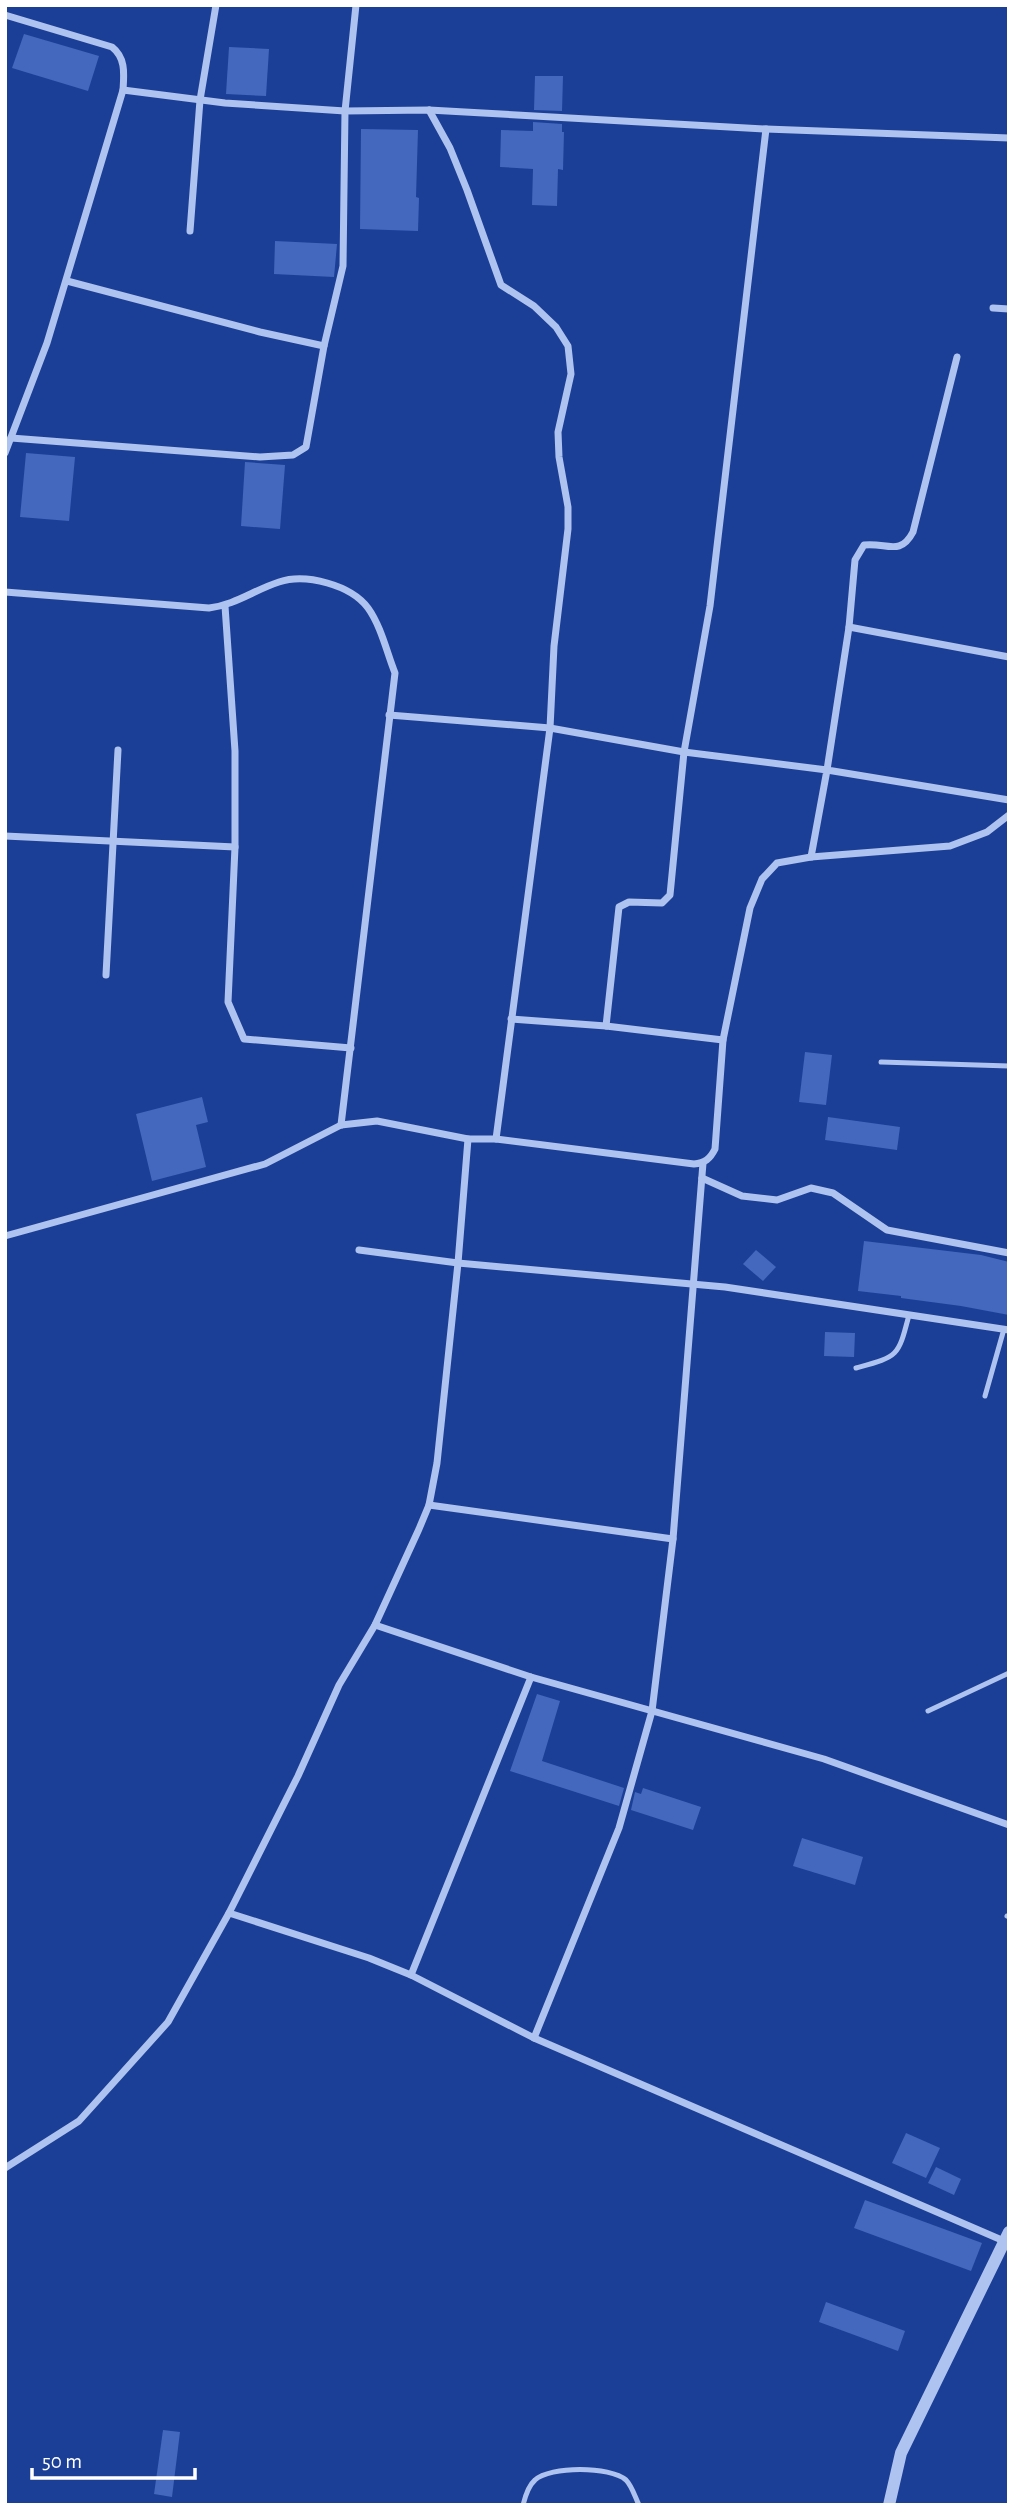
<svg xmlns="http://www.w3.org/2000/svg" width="1014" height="2510" viewBox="0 0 1014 2510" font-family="'Alegreya Sans',sans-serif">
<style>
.building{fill:#4468bd}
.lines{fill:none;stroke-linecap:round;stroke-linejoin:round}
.service{stroke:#afc3f0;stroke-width:5}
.minor{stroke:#afc3f0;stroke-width:7}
.tertiary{stroke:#afc3f0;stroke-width:12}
</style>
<rect width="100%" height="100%" fill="#1b3f96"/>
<g class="building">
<path d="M24 34 99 56 88 91 12 68Z"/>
<path d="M229 47 269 49 266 96 226 94Z"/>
<path d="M535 76H563L562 111 534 110Z"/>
<path d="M533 122 562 124V132H564L563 170 558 169 557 206 532 205 533 169 500 167 501 130 533 131Z"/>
<path d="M361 129 418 130 416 197 419 198 418 231 360 229Z"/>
<path d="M275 241 337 244 334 277 274 274Z"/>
<path d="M26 453 75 457 69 521 20 517Z"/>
<path d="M245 462 285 465 280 529 241 526Z"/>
<path d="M805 1052 832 1055 826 1105 799 1102Z"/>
<path d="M202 1097 208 1122 196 1125 206 1167 152 1181 136 1114Z"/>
<path d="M828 1117 900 1127 897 1150 825 1140Z"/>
<path d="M864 1241 981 1255 1009 1262V1315L961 1306 901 1298V1296L858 1291Z"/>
<path d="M756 1250 776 1267 763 1281 743 1264Z"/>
<path d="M825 1332 855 1333 854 1357 824 1356Z"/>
<path d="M537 1694 560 1701 542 1761 624 1788 619 1806 510 1771Z"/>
<path d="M643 1788 701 1807 693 1830 631 1810 635 1792 641 1794Z"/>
<path d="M802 1838 863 1857 855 1885 793 1866Z"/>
<path d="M906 2133 940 2148 926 2178 892 2163Z"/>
<path d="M936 2167 961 2179 954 2195 928 2183Z"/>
<path d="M865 2200 982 2243 971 2271 854 2228Z"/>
<path d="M826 2302 905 2331 898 2351 819 2322Z"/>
<path d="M163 2430 180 2432 172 2497 154 2494Z"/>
</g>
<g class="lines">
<g class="service">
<path d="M881 1062 1009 1066"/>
<path d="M856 1368C899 1356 898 1357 909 1315"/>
<path d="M985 1396 1004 1329"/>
<path d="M928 1711 1009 1673"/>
<path d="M1007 1916 1009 1917"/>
<path d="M523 2505C525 2497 528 2486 535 2480 550 2466 610 2466 626 2480 632 2486 635 2497 639 2505"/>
</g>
<g class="minor">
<path d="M5 15 112 47C126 58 124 74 123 90L47 343 5 453"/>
<path d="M123 90 225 103 345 111 356 5"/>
<path d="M429 110 450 148 467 190 501 285 534 306 556 327 568 346 571 374 558 432 559 457 568 507V529L554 646 550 728 496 1139"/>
<path d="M766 129 710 606 684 752 827 770 811 857"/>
<path d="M190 231 200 100 216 5"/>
<path d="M67 281 260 332 324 346"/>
<path d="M993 308 1009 309"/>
<path d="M957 357 913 532C900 557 886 542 864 545L855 560 849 627 827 770 1009 800"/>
<path d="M11 438 260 457 293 455 306 447 324 346 343 266 345 111 429 110 766 129 1009 138"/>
<path d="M5 592 209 608C235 605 254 590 279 582 306 573 351 585 368 608 381 626 387 653 395 673L341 1125"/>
<path d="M225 606 235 751V847L228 1002 244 1039 351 1048"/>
<path d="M849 627 1009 657"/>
<path d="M389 715 550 728 684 752 670 895 662 903 629 902 619 907 606 1026"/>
<path d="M5 836 235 847"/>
<path d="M106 975 118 750"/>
<path d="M511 1019 606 1026 723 1040"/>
<path d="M702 1178 742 1196 777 1200 811 1188 833 1193 887 1230 1009 1253"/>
<path d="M5 1236 265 1164 341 1125 377 1121 468 1139H496L694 1164C705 1163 710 1159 715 1149L723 1040 750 908 762 879 777 863 811 857 950 846 987 832 1009 815"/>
<path d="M359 1250 458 1263 725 1287 1009 1330"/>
<path d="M429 1505 673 1539"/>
<path d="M375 1625 531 1677 824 1759 1009 1825"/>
<path d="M229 1913 369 1958 411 1975 534 2038 1004 2241"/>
<path d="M411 1975 531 1677"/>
<path d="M534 2038 619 1828 652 1711 673 1539 703 1163"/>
<path d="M5 2168 79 2121 168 2022 229 1913 298 1776 339 1685 375 1625 419 1529 429 1505 437 1463 458 1263 468 1139"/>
</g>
<path class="tertiary" d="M889 2505 901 2453 1009 2232"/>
</g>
<rect width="1014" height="2510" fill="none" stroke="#ffffff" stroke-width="14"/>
<path d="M32 2468v10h163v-10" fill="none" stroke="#ffffff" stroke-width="3.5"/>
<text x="42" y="2468" font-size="21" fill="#ffffff" stroke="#1b3f96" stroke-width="5" paint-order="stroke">50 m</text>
</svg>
